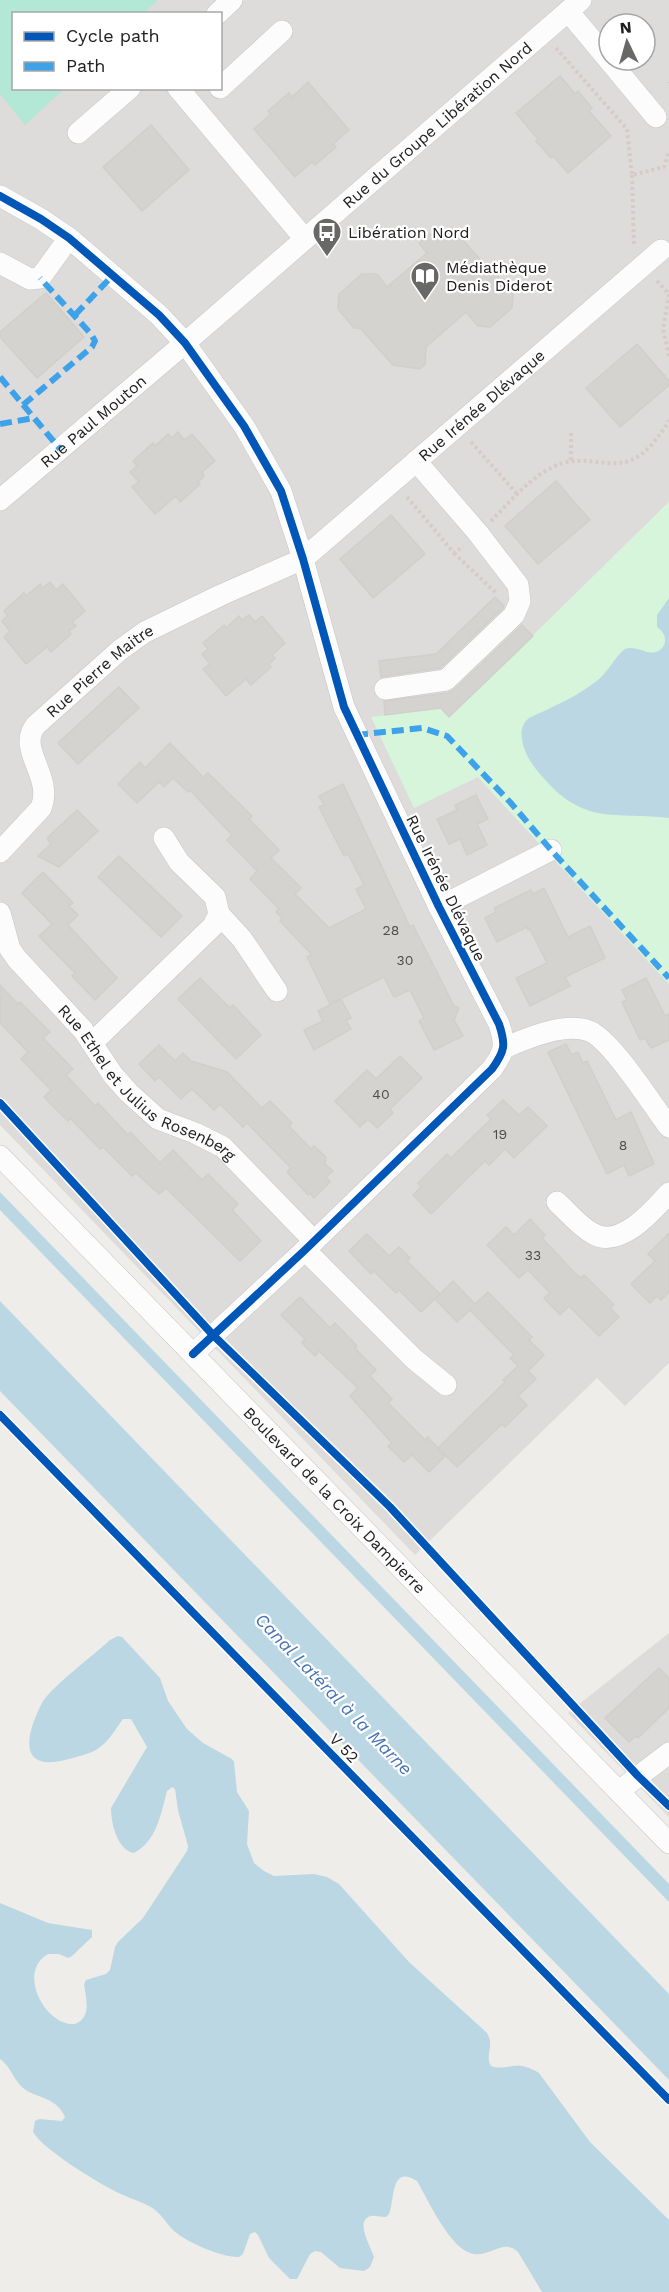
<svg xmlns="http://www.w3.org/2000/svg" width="669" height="2292" viewBox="0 0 669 2292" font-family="'Work Sans',sans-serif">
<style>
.residential{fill:#dddcda;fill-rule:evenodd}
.park{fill:#d6f5da}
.pitch{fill:#b3e7d6}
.water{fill:#bbd7e3}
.building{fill:#d5d3d0;stroke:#d1cfca;stroke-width:1.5}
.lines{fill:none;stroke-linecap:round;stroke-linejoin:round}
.minor-casing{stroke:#c7c6c5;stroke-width:22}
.path{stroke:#d8cbc7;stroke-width:4;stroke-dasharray:3 3;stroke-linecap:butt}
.minor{stroke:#fcfcfc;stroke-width:21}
.quiet{stroke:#3da2ea;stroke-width:6;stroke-dasharray:12 6;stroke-linecap:butt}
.cycleway-casing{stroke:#fff;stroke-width:11}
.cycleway{stroke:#0057b8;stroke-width:8}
.labels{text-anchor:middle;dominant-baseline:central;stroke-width:4.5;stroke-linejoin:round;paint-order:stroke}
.number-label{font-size:14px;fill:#4d4d4c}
.street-label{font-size:16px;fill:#202020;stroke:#fff}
.poi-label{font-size:16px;fill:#202020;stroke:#fff;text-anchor:start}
.water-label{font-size:18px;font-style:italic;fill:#4874b4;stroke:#fff}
</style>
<rect width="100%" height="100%" fill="#eeede9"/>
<g class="residential">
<path d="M0 0H669V502L449 718 440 708 432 710 478 777 669 984V1363L625 1406 597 1378 415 1555 0 1125ZM14 14H220V88H14ZM609 24H645V60H609Z"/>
<path d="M669 1633V1817L568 1713Z"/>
</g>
<path class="park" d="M669 502V984L478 777 414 808 371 717 440 708 449 718Z"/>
<path class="pitch" d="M0 0H158L144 13 14 14V88L64 89 25 125 0 94Z"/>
<g class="water">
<path d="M669 598V818C619 812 587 825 548 783 538 772 529 762 524 748 521 737 519 726 529 718 553 707 578 696 598 680 607 673 619 652 625 649 637 644 650 658 660 650 669 643 665 632 657 627V615Z"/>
<path d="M0 1192 669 1884V1902L0 1210Z"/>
<path d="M0 1301 669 1994V2080L0 1391Z"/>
<path d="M118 1636 122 1637 160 1678 168 1701 187 1729 203 1743 232 1759 234 1762 237 1792 249 1811 247 1844 254 1863 264 1871 274 1876 314 1874 327 1877 339 1884 409 1962 486 2032C496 2044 484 2055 491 2066 507 2072 516 2058 539 2073L590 2142 669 2220V2292H542L518 2252C503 2237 488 2260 470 2253 449 2246 428 2200 417 2181 390 2164 395 2200 389 2214L386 2217C381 2217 375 2215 371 2216 354 2220 371 2247 374 2257L370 2267 364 2271 340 2268 321 2252 315 2251 310 2254 297 2279H290L269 2258 258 2235 255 2232 250 2234 243 2254 239 2257C223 2258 183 2241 172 2229 164 2220 160 2212 149 2206 137 2200 123 2196 111 2189 92 2179 43 2149 33 2132L35 2121 39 2119 62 2121 65 2117C55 2094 32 2099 20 2085 12 2076 10 2066 0 2059V1903L48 1923 92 1930V1937L72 1956 68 1958 59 1954H48C16 1972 46 2027 75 2024 92 2017 86 1999 84 1984L86 1980 106 1974 110 1970 115 1947 118 1942 143 1918 187 1851 188 1846 178 1810 175 1789 172 1787 167 1791C161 1813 157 1841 134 1853 117 1850 111 1823 111 1808L147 1747 131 1719H123C114 1731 109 1742 96 1750 87 1755 75 1757 65 1760 16 1772 27 1732 42 1703 51 1687 94 1655 110 1640Z"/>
</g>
<g class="building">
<path d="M560 76 575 94 578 91 592 108 589 111 611 136 568 173 553 156 551 158 536 141 538 139 516 113Z"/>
<path d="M308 82 349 130 333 144 336 147 315 165 312 162 295 177 254 129 271 114 268 111 289 93 292 97Z"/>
<path d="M151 125 189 170 142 211 103 167Z"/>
<path d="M438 228 444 235 452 228 487 267H490L513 294 512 308 490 327 478 326 466 312 426 347 425 364 420 369 393 365 361 329 354 328 338 309 339 294 362 274H377L387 287 427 253 419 243Z"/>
<path d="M46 293 84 337 37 378 0 337V332Z"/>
<path d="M637 344 669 381V385L620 427 586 388Z"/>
<path d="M178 432 184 440 192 434 215 461 202 472 204 476 198 482 200 484 180 502 176 496 155 514 132 487 139 482 130 472 137 466 133 461 153 443 155 446 168 434 172 438Z"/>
<path d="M556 481 590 520 538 564 505 526Z"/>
<path d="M391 515 425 554 373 598 340 559Z"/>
<path d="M50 582 56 590 63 584 85 611 72 622 76 626 69 631 71 634 51 652 47 647 26 664 4 637 10 631 2 621 8 616 4 611 24 593 26 596 40 584 43 588Z"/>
<path d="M495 597 504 606 503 608 440 668 381 677 379 661 436 654Z"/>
<path d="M249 615 255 622 262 616 285 643 272 655 275 658 269 664 271 667 251 685 246 679 226 696 203 669 210 664 202 654 208 649 203 643 224 625 226 628 239 616 242 620Z"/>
<path d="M522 625 533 636 449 717 441 708 385 715 384 701 448 693 454 690Z"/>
<path d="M119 687 139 708 78 764 58 743Z"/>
<path d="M170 743 203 777 208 773 252 816 249 819 279 850 271 858 301 888 295 894 329 928 366 909 356 889 364 885 348 854 344 856 319 807 324 805 319 796 343 784 410 927 413 925 454 1006 459 1008 454 1020 463 1036 434 1050 419 1021 424 1018 410 990 394 997 384 977 330 1004 307 957 312 955 280 921 282 918 276 912 279 909 250 879 257 871 227 840 232 835 190 790 188 792 173 778 164 787 159 782 137 803 118 784 140 762 145 768Z"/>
<path d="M476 795 488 819 477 824 487 845 467 855 460 839 449 844 437 819 457 810 455 805Z"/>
<path d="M77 810 98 831 59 867 38 856 51 844 47 838Z"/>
<path d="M119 856 182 916 161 937 98 877Z"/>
<path d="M43 872 73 903 69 906 78 915 68 925 117 978 95 1000 72 976 75 973 39 936 52 924 22 893Z"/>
<path d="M544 888 568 937 590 926 605 958 565 977 570 986 530 1006 516 978 547 963 530 929 528 930 527 927 497 942 485 918 496 912 494 908 531 890 533 894Z"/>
<path d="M200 978 230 1008 233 1005 261 1035 236 1059 178 999Z"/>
<path d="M646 978 665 1016 669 1014V1040L651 1048 645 1038 640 1040 622 1002 627 1000 622 990Z"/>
<path d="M0 985 18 1004 20 1002 50 1032 43 1038 73 1069 66 1075 95 1106 98 1103 128 1135 130 1132 160 1163 173 1150 202 1180 208 1174 238 1204 232 1210 261 1241 240 1261 166 1188 159 1194 136 1173 132 1176 103 1147 100 1149 70 1118 68 1121 44 1097 51 1090 21 1059 28 1052 0 1023Z"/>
<path d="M341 999 351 1018 346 1020 351 1029 314 1050 304 1030 323 1021 318 1011Z"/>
<path d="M566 1044 572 1055 578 1052 583 1063 587 1061 616 1120 631 1112 654 1164 629 1176 624 1165 607 1174 548 1052Z"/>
<path d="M159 1045 175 1061 183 1053 191 1061 227 1072 262 1108 270 1101 292 1123 289 1126 311 1149 314 1146 326 1157 325 1164 333 1171 326 1177 330 1182 314 1198 310 1193 308 1195 287 1172 291 1168 247 1123 243 1127 220 1104 214 1110 192 1089 181 1099 159 1077 155 1081 139 1064Z"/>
<path d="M400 1056 422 1078 390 1109 393 1113 377 1128 368 1119 360 1127 335 1101 367 1070 376 1079Z"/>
<path d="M503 1100 519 1115 528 1107 547 1126 514 1158 505 1149 489 1165 485 1161 431 1214 413 1195 421 1187 418 1183 447 1154 451 1158 491 1119 487 1115Z"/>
<path d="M530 1219 545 1235 542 1238 573 1271 581 1278 584 1275 614 1305 610 1308 619 1317 599 1336 569 1306 560 1315 544 1298 550 1293 528 1270 519 1278 487 1245 506 1227 514 1235Z"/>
<path d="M669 1233V1292L661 1300 657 1296 650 1303 631 1284 655 1261 648 1254Z"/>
<path d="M367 1234 389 1256 399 1247 410 1258 407 1261 440 1294 421 1312 399 1290 396 1293 374 1271 371 1274 349 1251Z"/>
<path d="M453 1281 475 1304 488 1292 532 1337 529 1340 544 1355 528 1371 536 1379 518 1396 527 1405 505 1427 502 1424 457 1467 438 1448 505 1382 503 1380 518 1366 510 1358 514 1355 470 1310 457 1322 435 1299Z"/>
<path d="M300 1297 330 1328 335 1323 357 1346 355 1348 376 1370 370 1376 392 1399 388 1403 425 1440 428 1437 445 1456 429 1472 412 1455 404 1462 388 1446 392 1443 350 1396 358 1388 319 1351 315 1356 302 1343 305 1339 281 1315Z"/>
<path d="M659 1668 669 1678V1708L638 1738 636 1736 629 1742 605 1718Z"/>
</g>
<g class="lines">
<g class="minor-casing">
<g id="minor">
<path d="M568 11 656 117"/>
<path d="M217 14 232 0"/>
<path d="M178 88 305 239"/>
<path d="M220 88 282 31"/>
<path d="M78 133 130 88"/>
<path d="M0 196 41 219 69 238 159 315 185 343 244 426 281 491 303 559 344 707 439 907 499 1024C506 1045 505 1051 492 1069L305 1250 193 1354"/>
<path d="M0 263 30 279 40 278 69 238"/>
<path id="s1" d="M0 500 185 343 581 0"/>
<path d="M385 689 446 680 514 615 520 601 518 585 478 533 416 461"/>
<path d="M164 838 179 862 215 897 219 914 242 939 277 991"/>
<path id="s2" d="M0 852 41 808C54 776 16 749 36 725L120 650 145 632 221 595 303 559 661 250"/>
<path d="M439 907 551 850"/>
<path id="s3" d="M0 913 10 949 17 959 83 1030 113 1075 129 1093 158 1119 195 1133 223 1147 314 1241"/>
<path d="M92 1043 213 926 219 914"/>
<path d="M504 1048C527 1038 565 1022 589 1031 611 1039 653 1106 669 1127"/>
<path id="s4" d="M0 1156 669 1843"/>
<path d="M557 1202C568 1212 579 1226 592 1233 619 1250 652 1212 669 1193"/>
<path d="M305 1250 414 1359 446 1385"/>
<path d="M619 1791 669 1753"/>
</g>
</g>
<g class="path">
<path d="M556 48 627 129 632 175 664 167 669 151"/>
<path d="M669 82V83"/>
<path d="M632 175 634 246"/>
<path d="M657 281 669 294 663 329 669 356"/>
<path d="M571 433V463"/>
<path d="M471 442 518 495"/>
<path d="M407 497 454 553 463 546"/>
<path d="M491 521C512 500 534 472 563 463 598 454 623 479 653 443 659 435 665 429 669 420"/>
<path d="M454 553 497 594"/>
</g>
<use href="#minor" class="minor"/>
<g class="quiet">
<path d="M75 315 113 275"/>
<path d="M0 377 60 449"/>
<path d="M23 405 92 347 95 341 91 334 40 278"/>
<path d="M0 424 34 418"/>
<path d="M356 735 422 728 447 736 510 802 551 850 669 978"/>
</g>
<g class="cycleway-casing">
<g id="cycleway">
<path d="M0 196 41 219 69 238 159 315 185 343 244 426 281 491 303 559 344 707 439 907 499 1024C506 1045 505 1051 492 1069L305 1250 193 1354"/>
<path d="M0 1103 213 1335 390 1507 638 1776 669 1806"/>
<path d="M0 1415 669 2100"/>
</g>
</g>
<use href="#cycleway" class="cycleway"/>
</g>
<defs>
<g id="bus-pin" transform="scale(1.5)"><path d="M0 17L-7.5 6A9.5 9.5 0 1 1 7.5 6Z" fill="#686866" stroke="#fff"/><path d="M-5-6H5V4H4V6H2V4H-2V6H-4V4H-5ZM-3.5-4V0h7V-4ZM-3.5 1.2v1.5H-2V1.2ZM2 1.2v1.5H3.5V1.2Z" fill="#fff"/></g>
<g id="library-pin" transform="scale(1.5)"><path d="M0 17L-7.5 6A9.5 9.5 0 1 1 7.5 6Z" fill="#686866" stroke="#fff"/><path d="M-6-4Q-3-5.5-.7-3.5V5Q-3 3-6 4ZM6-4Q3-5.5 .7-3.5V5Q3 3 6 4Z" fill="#fff"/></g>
</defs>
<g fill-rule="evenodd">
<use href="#bus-pin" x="327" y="232"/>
<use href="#library-pin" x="425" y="276"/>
</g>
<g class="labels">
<g class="number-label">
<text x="391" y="930">28</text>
<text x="405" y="960">30</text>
<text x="381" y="1094">40</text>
<text x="500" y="1134">19</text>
<text x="623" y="1145">8</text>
<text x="533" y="1255">33</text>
</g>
<g class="street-label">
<text stroke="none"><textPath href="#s1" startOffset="576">Rue du Groupe Libération Nord</textPath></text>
<text stroke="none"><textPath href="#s2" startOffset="700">Rue Irénée Dlévaque</textPath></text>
<text stroke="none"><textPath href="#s1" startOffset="122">Rue Paul Mouton</textPath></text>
<text stroke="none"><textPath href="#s2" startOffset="231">Rue Pierre Maitre</textPath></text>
<text transform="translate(446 888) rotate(64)">Rue Irénée Dlévaque</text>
<text stroke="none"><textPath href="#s3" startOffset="232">Rue Ethel et Julius Rosenberg</textPath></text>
<text stroke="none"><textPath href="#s4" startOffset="480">Boulevard de la Croix Dampierre</textPath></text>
<text transform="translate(344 1748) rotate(46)">V 52</text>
</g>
<g class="poi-label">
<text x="348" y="232">Libération Nord</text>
<text x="446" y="267">Médiathèque<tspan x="446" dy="18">Denis Diderot</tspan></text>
</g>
<g class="water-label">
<text transform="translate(334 1694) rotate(46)">Canal Latéral à la Marne</text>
</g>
</g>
<rect x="12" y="12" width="210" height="78" fill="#ffffff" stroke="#a6a6a6" stroke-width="1.5"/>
<rect x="24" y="32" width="30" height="9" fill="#0057b8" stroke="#a6a6a6" stroke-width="1.5"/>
<text x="66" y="42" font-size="18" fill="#202020">Cycle path</text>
<rect x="24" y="62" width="30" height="9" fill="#3da2ea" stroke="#a6a6a6" stroke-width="1.5"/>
<text x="66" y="72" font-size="18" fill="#202020">Path</text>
<g transform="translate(627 42) rotate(355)"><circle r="28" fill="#ffffff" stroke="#a6a6a6" stroke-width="1.5"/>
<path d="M0-4.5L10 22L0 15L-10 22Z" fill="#686866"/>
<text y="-9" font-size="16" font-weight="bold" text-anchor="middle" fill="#202020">N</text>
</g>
</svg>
